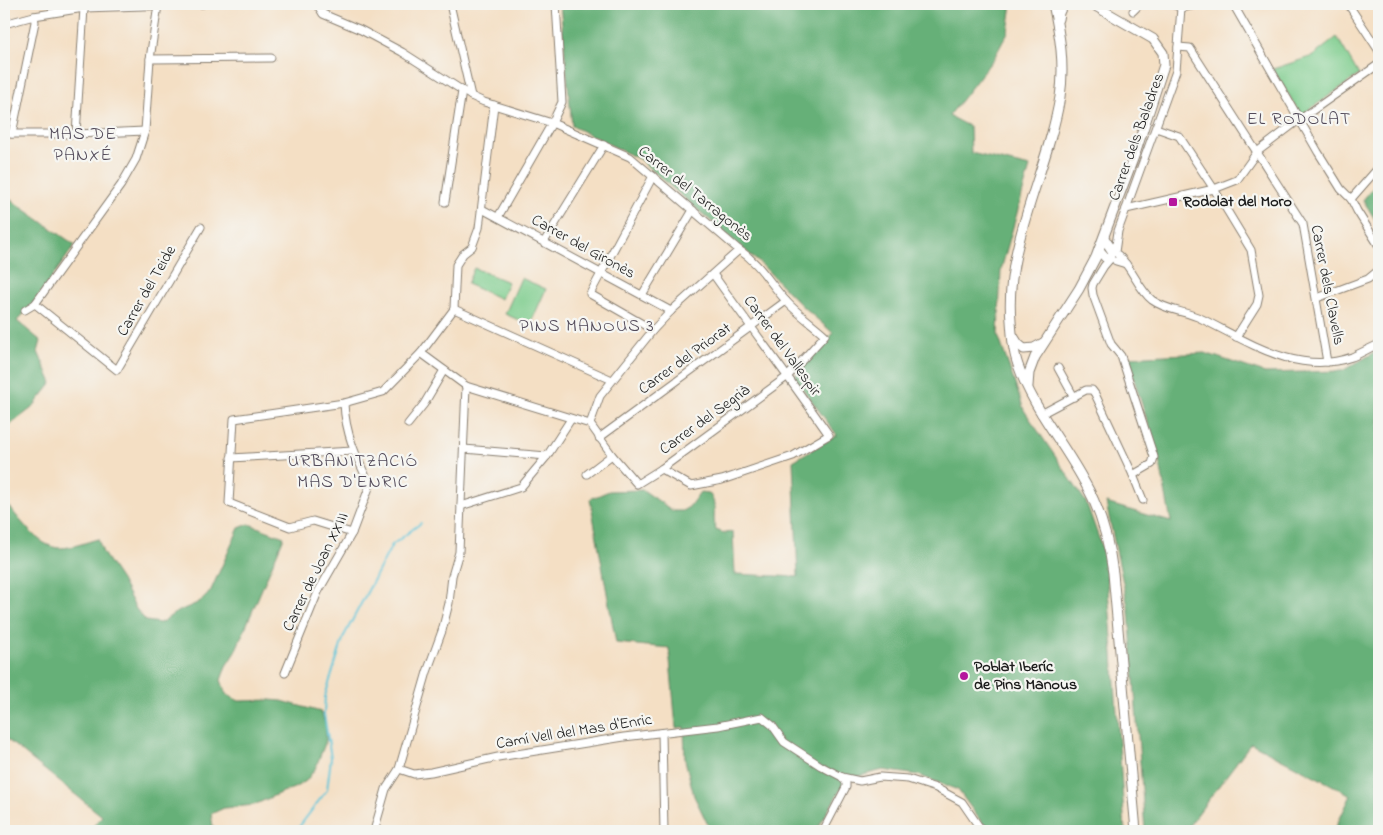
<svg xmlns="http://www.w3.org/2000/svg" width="1383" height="835" viewBox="0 0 1383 835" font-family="'Indie Flower',sans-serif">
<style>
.green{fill:#7dcc8c;stroke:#4c7454}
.forest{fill:#66b078;stroke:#41664a}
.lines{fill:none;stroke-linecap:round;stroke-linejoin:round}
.stream{stroke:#5cc5d9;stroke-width:2}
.minor-casing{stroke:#887e70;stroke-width:9}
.major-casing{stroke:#887e70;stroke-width:11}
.minor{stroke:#fff;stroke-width:7}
.major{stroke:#fff;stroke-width:9}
.poi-dot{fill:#b5179e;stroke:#f6f6f2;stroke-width:2}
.labels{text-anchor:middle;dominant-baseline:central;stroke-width:4.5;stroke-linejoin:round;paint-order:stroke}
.street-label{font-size:16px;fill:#1c1c1c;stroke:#f6f6f2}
.poi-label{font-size:16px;font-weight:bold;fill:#1c1c1c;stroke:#f6f6f2;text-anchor:start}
.neighbourhood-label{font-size:18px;letter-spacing:1px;fill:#534b5a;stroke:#f6f6f2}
</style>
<rect width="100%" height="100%" fill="#f6f6f2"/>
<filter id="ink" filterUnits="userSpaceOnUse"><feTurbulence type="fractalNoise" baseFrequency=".02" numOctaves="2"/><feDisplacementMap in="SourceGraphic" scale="10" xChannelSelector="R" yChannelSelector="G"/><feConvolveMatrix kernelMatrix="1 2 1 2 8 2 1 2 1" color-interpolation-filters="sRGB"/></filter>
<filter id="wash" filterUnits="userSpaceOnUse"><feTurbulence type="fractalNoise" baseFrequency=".0096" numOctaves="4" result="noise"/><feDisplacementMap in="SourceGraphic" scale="20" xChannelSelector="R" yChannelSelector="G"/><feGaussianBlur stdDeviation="1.12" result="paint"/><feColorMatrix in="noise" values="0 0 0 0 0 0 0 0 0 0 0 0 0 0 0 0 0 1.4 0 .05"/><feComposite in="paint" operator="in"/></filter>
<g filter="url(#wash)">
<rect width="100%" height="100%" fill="#f4dfc4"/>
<g class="green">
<path d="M1337 37 1359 75 1304 113 1299 112 1273 69 1313 56Z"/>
<path d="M474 268 508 282 501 299 467 284Z"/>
<path d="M521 278 546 289 530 325 505 314Z"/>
</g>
<g class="forest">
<path d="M560 4H1012L1008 32 994 58 949 116 970 127 971 153 1030 167 1001 270 998 335 1024 410 1086 502 1105 555 1111 625 1125 831H988L958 790 918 775 883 770 847 779 816 831H711L694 796 685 760 684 727 676 728 669 648 616 643 590 499 609 491 643 490 673 511H682L689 507 700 492 709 493C719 506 711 515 716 530L724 533 733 532 735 574 798 577 793 461 837 435 794 377 833 333 802 306 763 266 639 159 572 126Z"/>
<path d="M1379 180V226L1363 200Z"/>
<path d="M4 195 75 245 33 304 17 321 41 341 38 352 52 383 32 408 10 425 4 424Z"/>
<path d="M1379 350V831H1334L1351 795 1251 743 1185 831H1145L1129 611 1106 503 1171 522 1159 458 1127 357 1205 353 1265 373 1342 371Z"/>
<path d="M4 501C18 516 38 548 60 548 72 548 86 542 98 539L103 553 121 580 136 609 146 621 160 623C166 620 171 615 177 612 191 605 202 604 211 590L239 528 249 524 284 537 235 652 226 666 221 680 226 694 239 701 269 700 282 701 321 712 326 726V741L315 769 306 781 294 788 280 793 254 805 224 808 211 814 213 827 220 831H89L102 816 4 737Z"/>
</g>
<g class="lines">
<path class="stream" d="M296 831 327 790 331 758 324 714 325 696 344 636 392 545 421 523"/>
</g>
</g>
<g filter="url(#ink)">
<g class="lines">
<g class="minor-casing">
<g id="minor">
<path d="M317 4 323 14 361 30 402 52 471 96 484 102 552 123 630 157 739 250C760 263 770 284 787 302 798 314 813 324 825 335L788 376 661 469 637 484 612 455 590 424 466 386 421 353"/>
<path d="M450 4 471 96"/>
<path d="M1172 4 1181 8 1200 4"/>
<path d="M1233 4 1318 152 1341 189 1351 199 1357 211 1379 246"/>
<path d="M1348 4 1379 51"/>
<path d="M1133 11 1140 4"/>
<path d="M4 24 34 16 84 8 203 4"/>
<path d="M1178 47 1190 48 1303 224 1327 362"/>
<path d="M150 59 271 58"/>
<path d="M1156 128 1179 136 1214 189 1251 250 1259 295 1257 304 1236 337"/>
<path d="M4 134H76L145 131"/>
<path d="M12 134 35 22 34 16"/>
<path d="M76 134 84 8"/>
<path d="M653 176 590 294 653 330"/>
<path d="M1351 199 1379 167"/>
<path d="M445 202 462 91"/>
<path d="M482 209 671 311"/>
<path d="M1126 209 1214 189 1237 180 1257 152 1299 120 1379 64"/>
<path d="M498 217 552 123 562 102 556 4"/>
<path d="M544 242 604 145"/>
<path d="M1115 252 1118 231 1176 71 1181 8"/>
<path d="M1118 255C1132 267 1138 289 1152 300 1167 311 1186 311 1202 319 1249 342 1297 376 1352 357 1361 353 1370 348 1379 344"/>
<path d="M1110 259 1104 266 1093 284 1092 288 1093 295 1111 344 1121 356 1154 457 1152 464 1133 475"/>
<path d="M1116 261 1126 264"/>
<path d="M642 295 693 210"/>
<path d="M1317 298 1368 279 1379 270"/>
<path d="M35 304 117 370 201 227"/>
<path d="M454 309 612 380"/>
<path d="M25 310 35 304 121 185 136 159 145 131 150 59 158 5"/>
<path d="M1058 368 1074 397"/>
<path d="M344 403 234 419 229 503 290 527 313 521 352 533"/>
<path d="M1041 414 1086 390H1092L1095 394 1133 475 1143 500"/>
<path d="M408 424 424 404 444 370"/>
<path d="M590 424 600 396 653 330 671 311 739 250"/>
<path d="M599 438 786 301"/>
<path d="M464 449 547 456"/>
<path d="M231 458 353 451"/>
<path d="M661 469 691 486 722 480 793 456 829 435C791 380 751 328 713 274"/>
<path d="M587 474 612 455"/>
<path d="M461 506 521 487 547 456 571 419"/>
<path d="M285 673 318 592 352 533 370 485C357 459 345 433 344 403L383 392 421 353 454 309 456 265 463 254 472 247 479 228 494 105"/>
<path d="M662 733 664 831"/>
<path d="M399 769 414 774 431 772 498 757 624 737 718 726 762 717 772 725 784 742 821 766 842 777 860 781 880 777 908 779 936 788 962 802 982 831"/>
<path d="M374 831 386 789 399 769 427 672 442 631 449 603 452 576 459 552 466 386"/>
<path d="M823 831 846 787V783L842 777"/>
</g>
</g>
<g class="major-casing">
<g id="major">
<path d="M1053 4C1060 35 1065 65 1060 97 1048 170 1004 246 1011 321 1012 336 1013 351 1018 365 1033 409 1064 443 1085 483 1101 511 1109 542 1113 573L1136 831"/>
<path d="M1058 19 1059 13 1063 4"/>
<path d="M1104 238 1113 252"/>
<path d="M1099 250 1105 257 1110 258"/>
<path d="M1013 336 1018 344 1024 349 1034 348 1043 343"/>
<path d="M1028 386 1029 373 1035 357 1079 289 1096 257 1136 151 1164 65 1163 53 1153 39 1092 4"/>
</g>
</g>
<use href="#minor" class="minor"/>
<use href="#major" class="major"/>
</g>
</g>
<g class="poi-dot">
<rect x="1168" y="197" width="10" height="10" rx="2.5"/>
<circle cx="964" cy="676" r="5"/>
</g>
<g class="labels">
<g class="street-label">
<text transform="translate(1137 137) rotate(-70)">Carrer dels Baladres</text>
<text transform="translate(695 194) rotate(39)">Carrer del Tarragonès</text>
<text transform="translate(583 247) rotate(29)">Carrer del Gironès</text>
<text transform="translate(1327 285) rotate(79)">Carrer dels Clavells</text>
<text transform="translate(147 291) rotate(-60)">Carrer del Teide</text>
<text transform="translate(782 346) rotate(54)">Carrer del Vallespir</text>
<text transform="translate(685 359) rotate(-36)">Carrer del Priorat</text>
<text transform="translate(705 420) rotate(-36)">Carrer del Segrià</text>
<text transform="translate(316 572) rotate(-64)">Carrer de Joan XXIII</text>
<text transform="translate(574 732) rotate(-9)">Camí Vell del Mas d'Enric</text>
</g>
<g class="poi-label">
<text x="1183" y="202">Rodolat del Moro</text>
<text x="974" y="667">Poblat Iberíc<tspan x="974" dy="18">de Pins Manous</tspan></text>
</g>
<g class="neighbourhood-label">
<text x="1299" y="120">EL RODOLAT</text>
<text x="83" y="135">MAS DE<tspan x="83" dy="21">PANXÉ</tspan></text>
<text x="587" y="327">PINS MANOUS 3</text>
<text x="353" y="462">URBANITZACIÓ<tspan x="353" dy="21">MAS D'ENRIC</tspan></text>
</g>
</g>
<rect width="1383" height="835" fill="none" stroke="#f6f6f2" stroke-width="20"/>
</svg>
